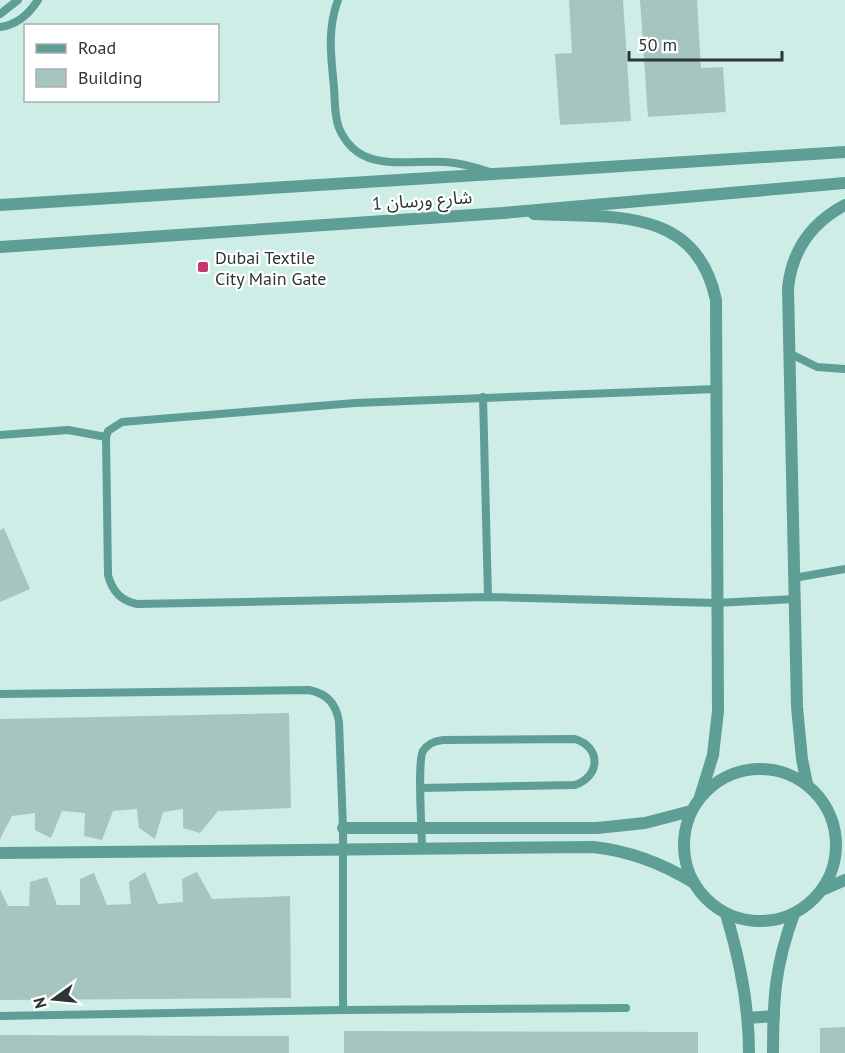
<svg xmlns="http://www.w3.org/2000/svg" width="845" height="1053" viewBox="0 0 845 1053" font-family="'PT Sans','Noto Sans Arabic',sans-serif">
<style>
.building{fill:#a7c5c0}
.lines{fill:none;stroke-linecap:round;stroke-linejoin:round}
.service{stroke:#5e9e94;stroke-width:8}
.minor{stroke:#5e9e94;stroke-width:12}
.tertiary{stroke:#5e9e94;stroke-width:12}
.poi-dot{fill:#c4386b;stroke:#fff;stroke-width:2}
.labels{text-anchor:middle;dominant-baseline:central;stroke-width:4.5;stroke-linejoin:round;paint-order:stroke}
.street-label{font-size:18px;fill:#2a3633;stroke:#fff}
.poi-label{font-size:18px;fill:#2a3633;stroke:#fff;text-anchor:start}
</style>
<rect width="100%" height="100%" fill="#ceede7"/>
<g class="building">
<path d="M569 0H623L631 121 560 125 555 54 572 53Z"/>
<path d="M640 0H697L701 68 723 67 726 112 648 117Z"/>
<path d="M4 528 30 589 0 602V530Z"/>
<path d="M289 713 291 808 218 811 200 833 183 828V809L163 812 155 839 139 828 137 809 113 811 102 840 84 836 85 813 62 811 51 838 35 830V813L12 816 0 839V719Z"/>
<path d="M145 872 158 904 183 902 182 879 197 872 212 899 290 896 291 998 0 1000V889L8 906H29L30 882 47 877 57 905H80V879L94 873 107 905 131 904 129 882Z"/>
<path d="M845 1027V1053H820V1028Z"/>
<path d="M344 1031 698 1032V1053H344Z"/>
<path d="M0 1035 289 1036V1053H0Z"/>
</g>
<g class="lines">
<g class="service">
<path d="M338 0C327 29 331 57 334 87 335 100 334 115 339 128 359 175 406 159 445 162 460 163 475 167 490 172"/>
<path d="M0 14 18 0"/>
<path d="M0 27C16 25 29 14 38 0"/>
<path d="M789 353 817 367 845 369"/>
<path d="M716 389 355 403 122 422 108 431 106 437 108 575C112 591 121 601 137 604L488 597 716 603 794 599"/>
<path d="M483 397 488 597"/>
<path d="M0 435 68 430 106 437"/>
<path d="M794 578 845 569"/>
<path d="M0 694 309 690C327 694 336 703 339 722L343 828V1010"/>
<path d="M421 788 575 785C601 776 601 747 575 739L443 740C435 741 428 743 423 751 417 762 422 831 422 849"/>
<path d="M0 1016 343 1010 626 1008"/>
</g>
<g class="minor">
<path d="M534 214C610 218 696 205 716 300L718 711 713 755 700 797"/>
<circle cx="760" cy="845" r="76"/>
<path d="M807 784 802 759 797 707 788 288C792 250 811 223 845 205"/>
<path d="M343 828H597L645 823 691 811"/>
<path d="M0 853 593 847C631 851 662 863 694 883"/>
<path d="M822 890 845 880"/>
<path d="M726 914C740 960 749 1005 749 1053"/>
<path d="M748 1018 774 1016"/>
<path d="M773 1053C773 999 775 965 794 914"/>
</g>
<g class="tertiary">
<path d="M0 205 845 152"/>
<path d="M0 247 503 213 845 183"/>
</g>
</g>
<rect class="poi-dot" x="197" y="261" width="12" height="12" rx="3"/>
<g class="labels">
<g class="street-label">
<text transform="translate(422 200) rotate(-4)">شارع ورسان 1</text>
</g>
<g class="poi-label">
<text x="215" y="257">Dubai Textile<tspan x="215" dy="21">City Main Gate</tspan></text>
</g>
</g>
<rect x="24" y="24" width="195" height="78" fill="#ffffff" stroke="#aaafad" stroke-width="1.5"/>
<rect x="36" y="44" width="30" height="9" fill="#5e9e94" stroke="#aaafad" stroke-width="1.5"/>
<text x="78" y="54" font-size="18" fill="#2a3633">Road</text>
<rect x="36" y="69" width="30" height="18" fill="#a7c5c0" stroke="#aaafad" stroke-width="1.5"/>
<text x="78" y="84" font-size="18" fill="#2a3633">Building</text>
<g transform="translate(54 999) rotate(255)" stroke="#ffffff" stroke-width="4.5" paint-order="stroke">
<path d="M0-4.5L10 22L0 15L-10 22Z" fill="#2a3633"/>
<text y="-9" font-size="16" font-weight="bold" text-anchor="middle" fill="#2a3633">N</text>
</g>
<path d="M629 51v9h153v-9" fill="none" stroke="#2a3633" stroke-width="3"/>
<text x="638" y="51" font-size="18" fill="#2a3633" stroke="#ffffff" stroke-width="4.5" paint-order="stroke">50 m</text>
</svg>
